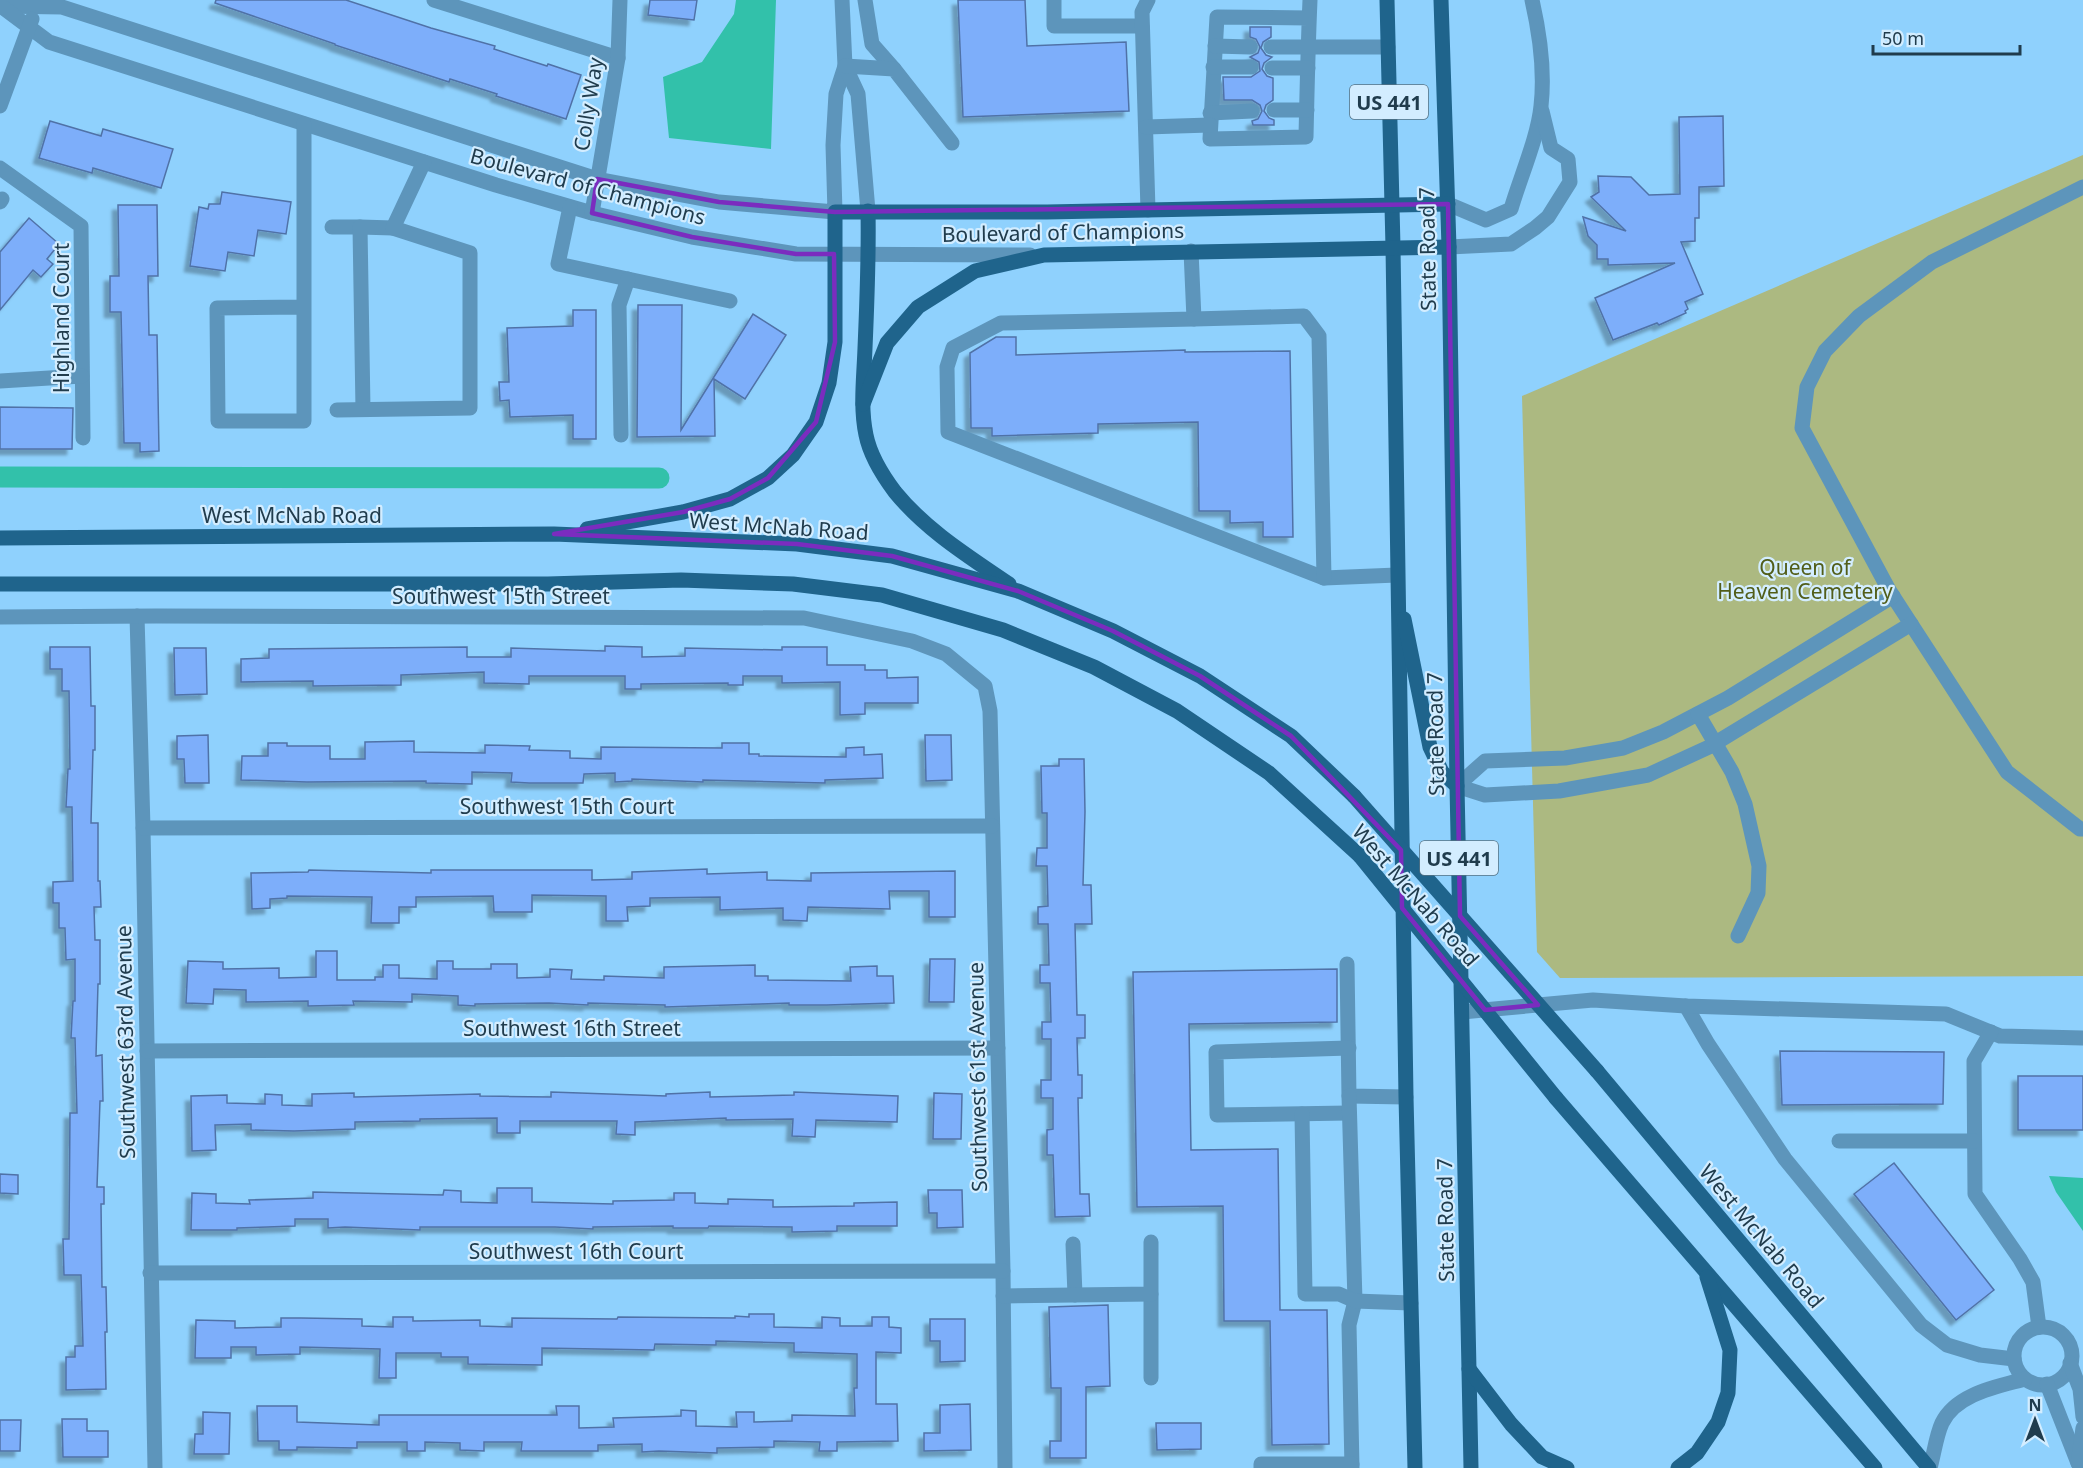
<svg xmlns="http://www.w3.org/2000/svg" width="2083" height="1468" viewBox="0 0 2083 1468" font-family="'Noto Sans',sans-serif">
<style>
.green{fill:#acb981}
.water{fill:#32c1aa}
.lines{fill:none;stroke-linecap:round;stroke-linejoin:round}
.canal{stroke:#32c1aa;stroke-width:21}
.building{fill:#7daefa;stroke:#5072a7;stroke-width:1.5;filter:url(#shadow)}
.minor{stroke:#5d95bb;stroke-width:15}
.major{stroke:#1f648c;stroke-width:15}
.major-bridge{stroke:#1f648c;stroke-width:15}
.marked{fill:none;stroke:#7b2cbf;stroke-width:4.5;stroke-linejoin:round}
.labels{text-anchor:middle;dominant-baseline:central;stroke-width:4.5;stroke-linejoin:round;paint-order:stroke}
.shield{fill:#d3edff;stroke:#567182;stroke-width:1.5}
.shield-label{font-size:20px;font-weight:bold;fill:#203c4d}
.street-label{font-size:21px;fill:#203c4d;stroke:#d3edff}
.park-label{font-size:21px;fill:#515d19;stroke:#d3edff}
</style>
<defs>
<filter id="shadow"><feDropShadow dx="-5.5" dy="5.5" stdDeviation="1.5" flood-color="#0004"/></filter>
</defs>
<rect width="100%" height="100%" fill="#8fd1fd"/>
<path class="green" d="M2083 155V976L1560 978 1537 952 1522 396Z"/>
<g class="water">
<path d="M736 0H776L771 149 669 138 663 77 702 62 734 14Z"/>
<path d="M2049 1176 2083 1178V1231L2056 1192Z"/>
</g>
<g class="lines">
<path class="canal" d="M0 477 659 478"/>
</g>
<g class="building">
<path d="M216 0H346L431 28 495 46 494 49 547 66 548 64 581 75 566 119 496 96 497 94 450 79 449 82 335 45V44L215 3Z"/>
<path d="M650 0H697L694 20 648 15Z"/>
<path d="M958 0H1025L1027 46 1126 42 1129 111 963 117Z"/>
<path d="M1250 27H1271V37L1263 42 1261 48 1266 55 1272 57 1264 63 1262 69 1267 76 1273 78V100L1266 105 1264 111 1269 118 1274 120V125H1253L1252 121 1258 119 1262 111 1260 105 1252 100H1224L1223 77H1251L1260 71 1259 62 1250 57 1258 53 1260 47 1256 39 1250 37Z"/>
<path d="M1723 116 1724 186 1699 187V218H1695V241L1681 242 1703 294 1685 302 1688 309 1685 311 1686 313 1659 325 1657 323 1613 340 1595 298 1675 263 1608 265V259H1597V245L1588 236 1583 217 1626 231 1591 197 1599 192 1598 176 1631 177 1649 195 1680 194 1679 117Z"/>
<path d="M50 121 101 136 103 129 173 149 161 188 93 168 92 173 39 158Z"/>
<path d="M222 192 291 202 286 234 258 230 254 256 228 252 225 271 190 266 199 207 208 209 209 204H220Z"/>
<path d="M118 205H157L158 276H148L149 335H157L159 451 140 452V443H124L121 312H110V276H119Z"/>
<path d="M29 218 59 244 47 259 53 264 41 277 33 270 0 310V252Z"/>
<path d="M638 305H682L681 430 753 314 786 335 745 399 714 379 715 436 637 437Z"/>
<path d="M573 310H596V439H573V415L510 417 509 400 500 401 499 382H509L507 328 573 326Z"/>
<path d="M996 337H1016V355L1185 350V352L1290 351 1293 537H1263V522L1230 523V511H1199L1198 422 1098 424V433L992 436V428H971L970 353Z"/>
<path d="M0 407 73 408 72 449H0Z"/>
<path d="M605 646 642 647V657L685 656V648L782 650V647H827V665H865V670H887V678L918 677V703H865V714L840 715V682L782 683V676H743V685H728V683L641 684V689H625V676H529V684L484 683V672L401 675V685L313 686V681L241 682V659L269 658V649L467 647V657H511V648L605 651Z"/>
<path d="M50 647H90L91 706H95V750H93L91 823H98V881H100L101 907H94L95 940H100V984H98L96 1056 102 1055 103 1101H100L97 1187H104V1204H101L102 1287H106L107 1332H105L106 1389 66 1390V1357H75V1346H83L81 1275H64L63 1239H69L70 1113H77L75 1038H71L73 1001H75V959L66 960 65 928H59V903H53V882L73 881 72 807H66L68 769H70L69 691H62V669H50Z"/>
<path d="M174 648H206L207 694 175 695Z"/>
<path d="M208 735 209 783H185L184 759H177V736Z"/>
<path d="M925 735H951L952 780 926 781Z"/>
<path d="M414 741V752L485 753V745L530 746 529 750 570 751V758L601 759V747L722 748V743H749V754H759V756L846 757V748L864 747V755L882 754 883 778 825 780V783L703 780V782L632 779V781L615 782V773L584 774 583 783H529L511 782 512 773 472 772V784L426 783V781L307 782 241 780 242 756H268V743H287V746H330V759H365V742Z"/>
<path d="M1059 759H1084L1085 812 1083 885H1091L1092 924H1075L1077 1015H1085V1038H1077L1078 1075H1082V1098H1078L1080 1194H1089L1090 1216 1055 1217 1053 1155H1047V1130L1053 1129V1098H1041V1080H1051V1039H1042V1022H1051L1050 983H1040V965H1049L1048 924H1038V907L1048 906 1047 866H1036L1037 848H1047V813H1042L1041 766H1059Z"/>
<path d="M707 869V874L767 872V880L811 881V873L955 871V917H929V891H889L890 909 808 907 807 921 783 920V908L720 910V897L650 898V906L627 907 628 921H606V896L532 895V912H494L493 896 416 897V907H399V923H371L372 897 287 896V898L270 899V908L252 909 251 873 308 872 309 870 431 873V870H592V880L632 879V872Z"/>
<path d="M316 951H337V980H375V977H383V965H399V978L437 979V961H453V969H491V964H517V978L550 977V969L572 970 571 979 604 980V976L664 978V967L755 965V976H768V980L851 981 850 967 877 966V976H893L894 1003 827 1005H789V1003L665 1007V1005L588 1003V1005L549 1003 475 1004V1006L458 1005V996L412 994V1002L353 1001 354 1005 308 1006V1001L246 1002V990L214 989 213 1004 186 1003 188 961 223 962V969L279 968V978L316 977Z"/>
<path d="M930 959H955L954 1002H929Z"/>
<path d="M1337 969V1022L1189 1024 1191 1150 1278 1149 1280 1310H1327L1329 1444 1272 1445 1270 1321H1224L1223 1206 1137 1207 1133 972Z"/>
<path d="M1780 1051 1944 1052 1943 1104 1782 1105Z"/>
<rect x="2018" y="1076" width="65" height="54"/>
<path d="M551 1092 666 1096V1094L710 1092V1097L794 1095V1092L898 1096 897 1122 816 1120 815 1137 792 1136 793 1119 726 1120V1118L635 1122V1135L616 1134 617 1121H520V1133H497V1118L420 1119V1121L355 1122V1129L294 1131 251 1130V1124L215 1125 216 1150 192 1151 191 1096 227 1095V1103L265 1104V1094L282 1095V1105L312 1106V1094L354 1093V1097L480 1094V1096L551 1097Z"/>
<path d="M934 1093 962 1094 961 1139H933Z"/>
<path d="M1894 1163 1994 1290 1956 1320 1854 1194Z"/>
<path d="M0 1174 18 1175V1194L0 1193Z"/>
<path d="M497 1188H532V1202L613 1204V1201L674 1200V1193H695V1203L728 1204V1199L773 1200V1207L854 1206V1203L897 1202V1226H837V1231L792 1232V1227L709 1226 708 1228H673V1226L593 1227V1229L555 1227H420V1230L345 1227 328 1228V1219H295V1226L237 1228V1230H191L192 1193 216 1194V1203L250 1204 249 1200 313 1198V1192L443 1195 444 1190 461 1191V1202L497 1203Z"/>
<path d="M928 1190H962L963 1227 937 1228V1213H929Z"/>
<path d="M1108 1305 1110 1386 1086 1387V1458H1050V1441H1061V1388H1051L1049 1307Z"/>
<path d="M749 1314H774V1327L822 1328V1317L840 1318V1326H872V1317H889V1327L901 1328V1353L876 1352V1404H897L898 1441 837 1442V1451H819L820 1442 774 1441V1447L717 1448V1453L659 1451 642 1452V1444L598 1445V1451H521L522 1442H484V1451L460 1450V1443L425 1442V1451H407V1442H357V1448L297 1447V1450H279V1441H258L257 1406H297V1422L379 1425V1415H557L556 1406H579V1428L614 1427 613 1418 681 1416V1410L696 1411V1426L737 1427 736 1412H754V1422L792 1421V1415L855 1416 854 1388H857V1354L794 1352V1343L716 1341V1345L655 1344 654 1350 542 1348V1365L468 1364V1357H441V1353H396V1378H379L380 1349 300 1347V1354L256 1355V1347H231V1358H195L196 1320 235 1321V1328L281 1327V1318H301L362 1319V1326L393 1327V1317H413V1321L480 1320V1326L512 1327V1318L617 1319 618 1317 735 1318V1316L749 1317Z"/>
<path d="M930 1319H965V1361L940 1362V1341H930Z"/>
<path d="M970 1404 971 1450 924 1451V1433H940V1405Z"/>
<path d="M203 1412 230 1413 229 1454H194L195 1434H203Z"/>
<path d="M62 1419H87V1431H108V1457H63Z"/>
<path d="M0 1420H21L20 1451H0Z"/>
<path d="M1156 1423H1201V1449L1157 1450Z"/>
</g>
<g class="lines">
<g class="minor">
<path d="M434 0 618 58"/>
<path d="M865 0 872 44 894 69"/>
<path d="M1054 0V26H1142"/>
<path d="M1148 0 1142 12 1148 210"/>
<path d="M0 6 62 7 597 179 719 202 835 212 833 145 836 94 845 66 842 0"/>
<path d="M1 6 49 42 496 185 592 213 692 237 796 254 1030 255"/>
<path d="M1309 18 1217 17 1210 139 1306 137C1307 91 1308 46 1310 0"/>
<path d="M1215 46 1250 47"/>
<path d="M1271 47H1388"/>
<path d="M845 66 858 94 868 211"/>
<path d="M845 66 894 69 952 143"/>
<path d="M1213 67H1251"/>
<path d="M1272 68H1308"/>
<path d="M0 106 32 19"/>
<path d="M1274 110H1307"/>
<path d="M1210 113 1252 111"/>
<path d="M1146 127 1210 125"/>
<path d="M0 168 81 226 83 438"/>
<path d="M2083 187 1932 262 1859 316 1825 351 1807 387 1802 428 1889 590 2007 772 2080 829H2083"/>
<path d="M0 202 2 199"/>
<path d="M1448 204 1486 220 1511 209C1520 178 1538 137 1541 106 1545 71 1540 35 1532 0"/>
<path d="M570 207 558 264 730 301"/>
<path d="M592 213 618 58 620 0"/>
<path d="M332 227H360"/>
<path d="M1449 247 1511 244 1535 228 1548 217 1570 182 1568 159 1551 148 1542 111"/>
<path d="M1191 251 1194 319 1001 323 953 348 947 367 948 432 1324 578 1397 575"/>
<path d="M304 307 217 308 218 421H304V124"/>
<path d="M1194 319 1304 316 1319 336 1324 578"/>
<path d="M0 381 82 376"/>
<path d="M363 409 360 227 393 228"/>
<path d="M337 410 470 408V253L393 228 424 162"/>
<path d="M621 435 619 305 628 279"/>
<path d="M1893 596 1728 698 1663 732 1623 748 1565 758 1485 761 1457 786 1485 795 1559 791 1648 775 1709 747 1911 624"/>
<path d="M137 616 143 828 155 1468"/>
<path d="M0 617 156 616 804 618 912 641 946 654 985 686 990 711 1003 1271 1005 1468"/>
<path d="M1698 714 1732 772 1745 804 1759 866 1758 893 1738 936"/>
<path d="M143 828 992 826"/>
<path d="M1347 964 1349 1096 1406 1097"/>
<path d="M1686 1006 1708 1044 1785 1159 1921 1325 1947 1345 1980 1355 2014 1359"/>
<path d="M1462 1012 1593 1000 1686 1006 1946 1014 2000 1036 2083 1038"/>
<path d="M1991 1032 1974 1061 1975 1194 2020 1259 2033 1282 2039 1327"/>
<path d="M1349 1048 1216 1052 1217 1115 1349 1113"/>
<path d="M147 1051 998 1048"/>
<path d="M1349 1096 1355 1301 1349 1325 1352 1468"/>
<path d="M1302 1114 1305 1294H1339L1355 1301 1411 1303"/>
<path d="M1839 1141H1974"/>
<path d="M1073 1244 1075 1295"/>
<path d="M150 1273 1003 1271"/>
<path d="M1151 1294V1378"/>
<path d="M1003 1296 1151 1294V1242"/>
<circle cx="2043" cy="1356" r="29"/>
<path d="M2070 1363 2080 1389 2083 1417"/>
<path d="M2047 1384 2078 1463 2082 1468"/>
<path d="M2078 1463 2083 1428"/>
<path d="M1261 1468V1464H1352"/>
<path d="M1930 1468C1934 1454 1936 1436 1942 1423 1956 1394 1996 1387 2025 1379"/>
</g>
<g class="major">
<path d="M1387 0 1393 247 1406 1097 1415 1468"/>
<path d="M1441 0 1449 247 1457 786 1471 1468"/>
<path d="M868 211C869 257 867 302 865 348 864 377 860 407 866 435 870 455 883 476 895 492 926 530 968 556 1009 584"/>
<path d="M863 404 887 343 918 307 975 271 1044 255 1449 247"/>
<path d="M587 529 683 512 730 499 768 478 793 455 816 422 829 383 835 342V212H1047L1448 204"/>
<path d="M0 538 554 534 797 544 892 556 1018 591 1113 631 1200 676 1291 736 1354 796"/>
<path d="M0 584H548L681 580 793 584 882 595 1003 630 1094 667 1177 711 1269 773 1360 856"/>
<path d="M1404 619 1430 747 1442 772 1457 786"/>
<path d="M1597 1071 1929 1468"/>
<path d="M1556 1098 1875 1468"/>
<path d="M1469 1369 1511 1424 1542 1457 1567 1468"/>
<path d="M1678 1468 1697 1453 1718 1422 1728 1393 1730 1350 1707 1277"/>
</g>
<g class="major-bridge">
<path d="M1354 796 1597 1071"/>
<path d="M1360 856 1556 1098"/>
</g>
</g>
<path class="marked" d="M597 179 719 202 835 212 1448 204 1460 916 1538 1005 1485 1010 1402 908 1401 850 1291 736 1200 676 1113 631 1018 591 892 556 797 544 554 534 683 512 730 499 768 478 816 422 835 342 834 254H796L692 237 592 213Z"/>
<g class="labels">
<g class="shield">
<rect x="1350" y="85" width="78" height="34" rx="4.5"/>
<rect x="1420" y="841" width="78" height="34" rx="4.5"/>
</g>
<g class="shield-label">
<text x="1389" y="102">US 441</text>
<text x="1459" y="858">US 441</text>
</g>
<g class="street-label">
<text transform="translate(588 104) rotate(-81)">Colly Way</text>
<text transform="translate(588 186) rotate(15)">Boulevard of Champions</text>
<text transform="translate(1063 232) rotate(-1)">Boulevard of Champions</text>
<text transform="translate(1427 249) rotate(-91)">State Road 7</text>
<text transform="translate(61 318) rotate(-90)">Highland Court</text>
<text x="292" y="515">West McNab Road</text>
<text transform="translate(779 526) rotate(4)">West McNab Road</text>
<text x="501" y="596">Southwest 15th Street</text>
<text transform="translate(1435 734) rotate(-91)">State Road 7</text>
<text x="567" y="806">Southwest 15th Court</text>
<text transform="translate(1416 895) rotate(49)">West McNab Road</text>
<text x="572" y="1028">Southwest 16th Street</text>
<text transform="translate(125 1042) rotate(-91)">Southwest 63rd Avenue</text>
<text transform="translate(977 1077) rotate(-91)">Southwest 61st Avenue</text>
<text transform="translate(1445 1220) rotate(-91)">State Road 7</text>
<text transform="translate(1762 1236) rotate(50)">West McNab Road</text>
<text x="576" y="1251">Southwest 16th Court</text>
</g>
<g class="park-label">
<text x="1805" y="567">Queen of<tspan x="1805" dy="24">Heaven Cemetery</tspan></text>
</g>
</g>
<g transform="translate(2035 1420)" stroke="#d3edff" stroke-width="4.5" paint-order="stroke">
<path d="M0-4.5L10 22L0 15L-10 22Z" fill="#203c4d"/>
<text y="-9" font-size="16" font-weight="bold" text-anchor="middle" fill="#203c4d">N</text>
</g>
<path d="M1873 45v9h147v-9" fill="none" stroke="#203c4d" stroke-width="3"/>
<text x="1882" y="45" font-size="18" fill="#203c4d" stroke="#d3edff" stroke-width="4.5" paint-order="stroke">50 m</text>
</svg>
